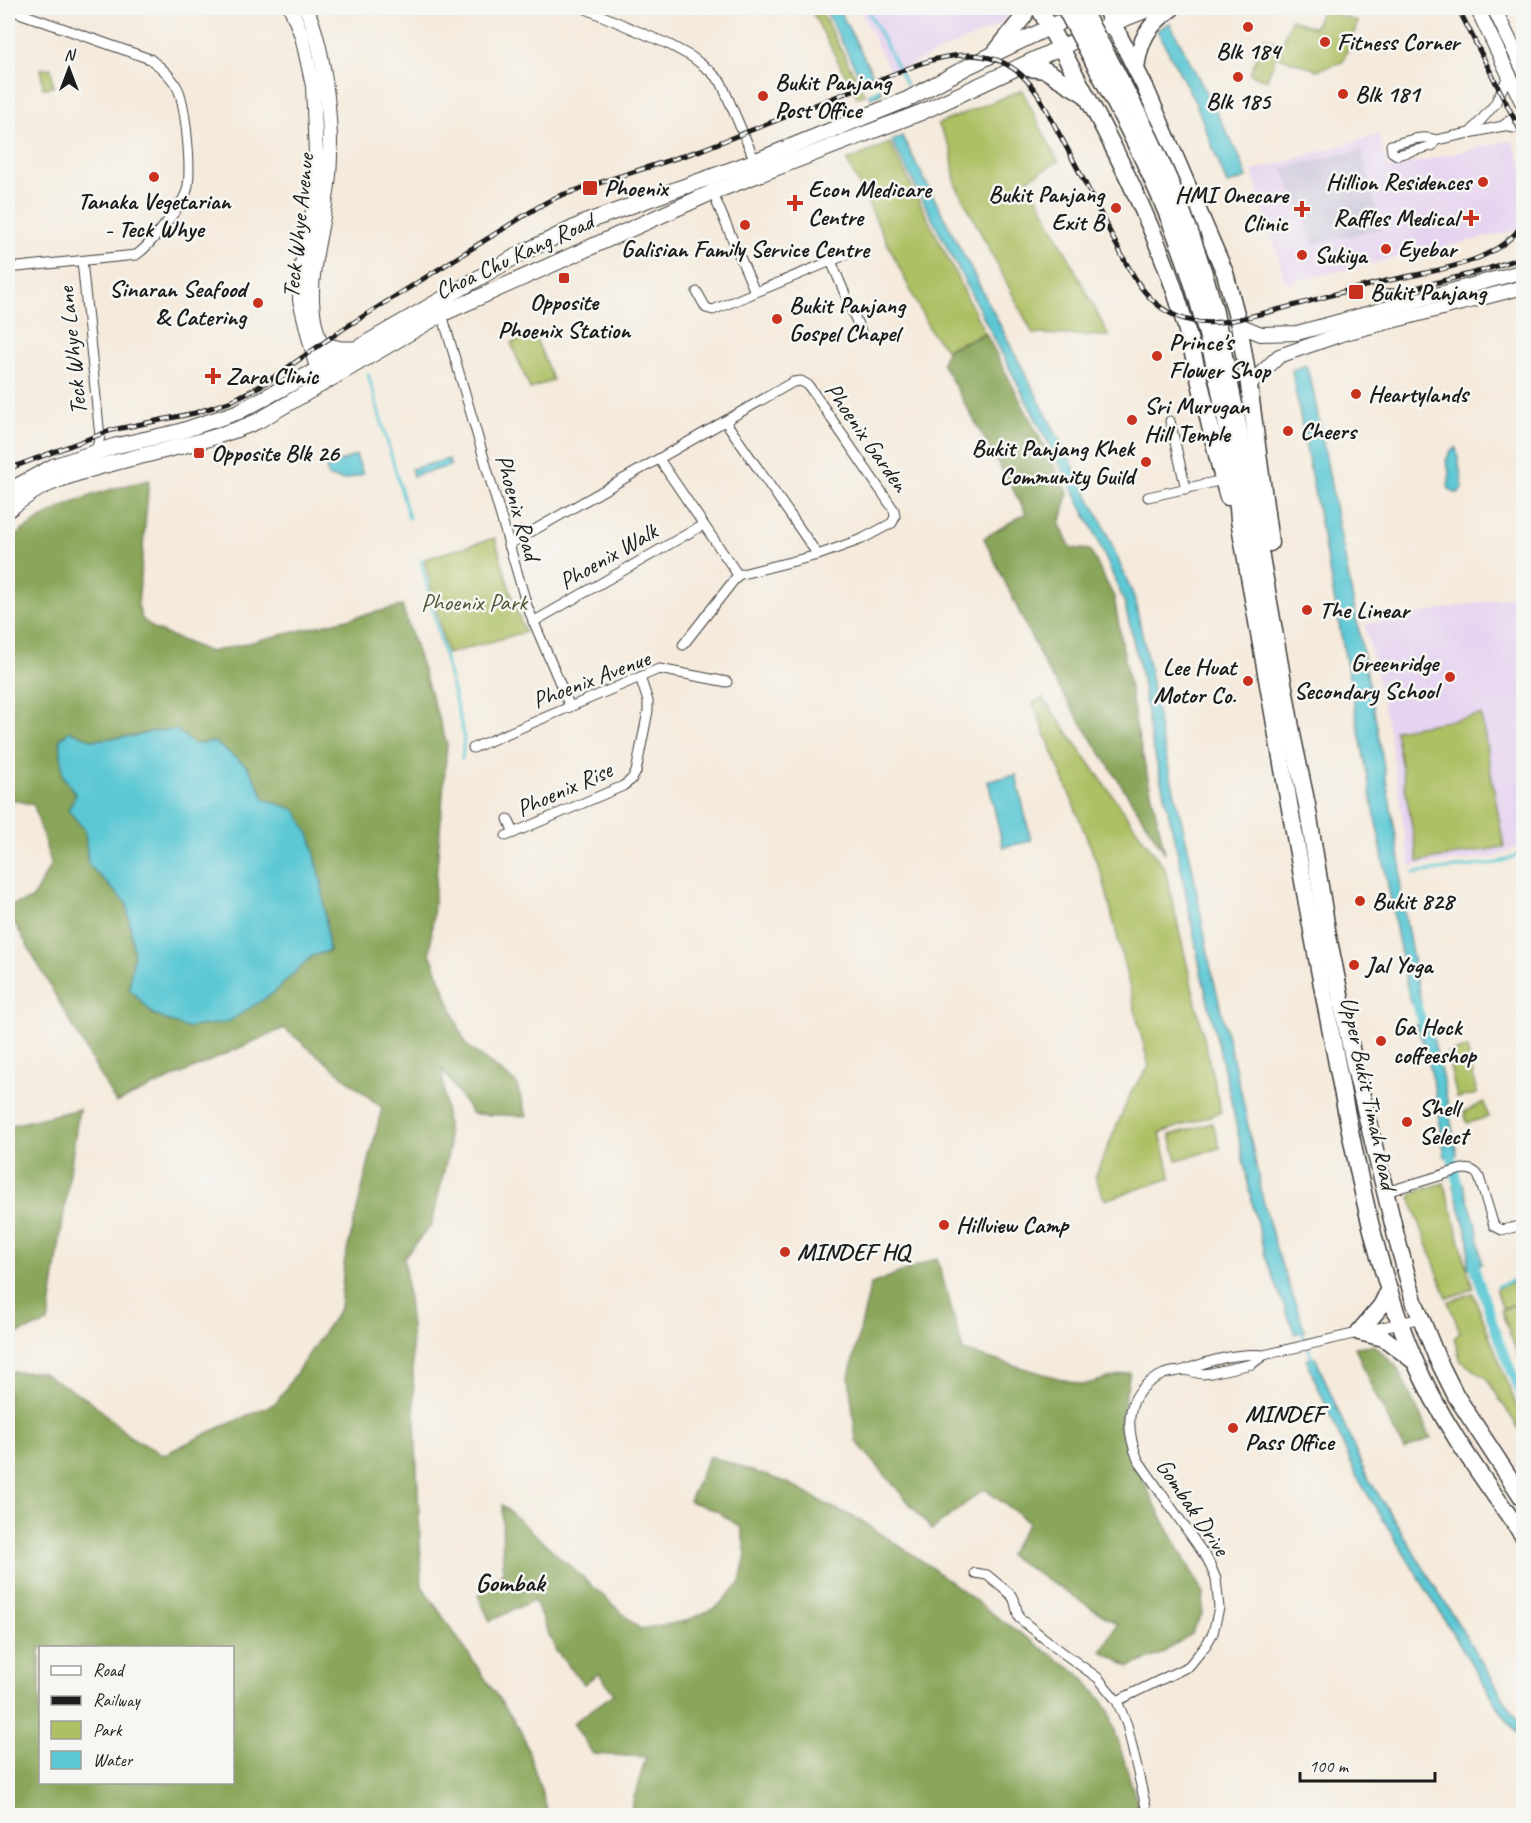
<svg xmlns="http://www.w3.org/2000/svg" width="1531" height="1823" viewBox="0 0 1531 1823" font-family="Caveat,sans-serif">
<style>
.built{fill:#e6d3f0}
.industrial{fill:#c8c0d8}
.green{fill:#adc064;stroke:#646e40;stroke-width:1.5}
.forest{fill:#8aa65a;stroke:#53613b;stroke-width:1.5;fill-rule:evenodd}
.water{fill:#5cc8d4;stroke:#3c7278;stroke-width:1.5}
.pier{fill:#f5eadb}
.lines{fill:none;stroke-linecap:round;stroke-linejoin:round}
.stream{stroke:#5cc8d4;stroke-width:3}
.canal{stroke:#5cc8d4;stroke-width:9}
.minor-casing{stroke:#3d3b39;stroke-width:11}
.secondary-casing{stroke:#3d3b39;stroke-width:16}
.primary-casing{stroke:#3d3b39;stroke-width:17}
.trunk-casing{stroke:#3d3b39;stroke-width:19}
.minor{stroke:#fff;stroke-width:9}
.secondary{stroke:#fff;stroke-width:14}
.primary{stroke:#fff;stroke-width:15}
.trunk{stroke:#fff;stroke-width:16}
.rail-casing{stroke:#1c1c1c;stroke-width:5}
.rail{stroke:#f6f6f2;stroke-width:3;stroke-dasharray:9;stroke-linecap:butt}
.trunk-bridge-casing{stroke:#3d3b39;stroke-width:19;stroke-linecap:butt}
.trunk-bridge{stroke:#fff;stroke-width:16}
.poi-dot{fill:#c8321e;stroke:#f6f6f2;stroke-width:2}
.labels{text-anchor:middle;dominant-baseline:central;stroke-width:5;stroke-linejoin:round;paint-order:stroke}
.poi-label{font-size:24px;font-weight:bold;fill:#1c1c1c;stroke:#f6f6f2;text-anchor:start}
.street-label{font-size:24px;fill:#1c1c1c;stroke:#f6f6f2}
.park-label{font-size:24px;fill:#4f5535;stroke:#f6f6f2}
.neighbourhood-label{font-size:26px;font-weight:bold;fill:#1c1c1c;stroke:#f6f6f2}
</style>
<rect width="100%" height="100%" fill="#f6f6f2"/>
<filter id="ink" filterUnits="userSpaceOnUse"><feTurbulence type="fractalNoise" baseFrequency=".0167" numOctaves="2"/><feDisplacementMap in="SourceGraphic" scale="12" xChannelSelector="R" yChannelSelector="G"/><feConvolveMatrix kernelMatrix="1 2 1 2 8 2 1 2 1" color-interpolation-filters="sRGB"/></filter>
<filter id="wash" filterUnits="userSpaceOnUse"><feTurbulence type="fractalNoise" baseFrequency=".008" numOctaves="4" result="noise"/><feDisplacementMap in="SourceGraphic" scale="24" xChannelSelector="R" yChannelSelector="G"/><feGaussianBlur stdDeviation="1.35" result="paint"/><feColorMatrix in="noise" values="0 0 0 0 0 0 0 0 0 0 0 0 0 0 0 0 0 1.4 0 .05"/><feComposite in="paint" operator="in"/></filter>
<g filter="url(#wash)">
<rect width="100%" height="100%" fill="#f5eadb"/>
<g class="built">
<path d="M859 8H1010L1002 24 891 73Z"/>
<path d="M1379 135 1388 169 1512 140 1523 166V229L1286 283 1252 171Z"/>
<path d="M1523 594V845L1496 857 1410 866 1389 731 1365 624Z"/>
</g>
<path class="industrial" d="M1362 150 1381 229 1314 244 1283 168Z"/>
<g class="green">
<path d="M810 8H819L865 95 857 97Z"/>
<path d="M1322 9 1358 22 1343 62 1317 70 1276 56 1267 80 1250 74 1264 38 1282 44 1291 19 1314 28Z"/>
<path d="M51 68 53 87 43 88 41 69Z"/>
<path d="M1022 90 1058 162 1028 179 1109 336 1033 334 955 183 951 149 938 124Z"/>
<path d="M890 143 985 333 946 349 931 332 847 161Z"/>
<path d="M534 334 553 380 530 389 511 343Z"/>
<path d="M495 538 514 604 525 632 447 654 424 559Z"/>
<path d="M1043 698 1165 869 1221 1112 1160 1133 1171 1178 1105 1200 1095 1177 1132 1090 1149 1067 1103 878 1033 703Z"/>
<path d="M1481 715 1504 847 1418 862 1395 730Z"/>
<path d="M1467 1048 1477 1094 1457 1098 1447 1053Z"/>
<path d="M1484 1102 1488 1117 1467 1123 1464 1112Z"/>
<path d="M1213 1123 1220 1148 1177 1160 1170 1135Z"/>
<path d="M1444 1183 1473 1289 1447 1298 1410 1197 1417 1191Z"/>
<path d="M1523 1279V1301L1502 1308 1496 1288Z"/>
<path d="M1473 1293 1518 1410 1523 1415V1435L1486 1378 1461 1361 1454 1339 1460 1332 1448 1302Z"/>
<path d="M1523 1302H1524L1523 1369 1501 1310Z"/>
</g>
<g class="forest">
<path d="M986 334 1068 493 1060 525 1071 548 1090 550 1114 597 1137 730 1165 853 1046 668 984 538 1026 513 942 363 947 350Z"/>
<path d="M149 480 138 605 142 619 156 630 210 652 402 606 447 744 430 953 466 1045 516 1083 527 1116 472 1114 442 1068 449 1149 432 1224 404 1257 411 1329 422 1586 523 1734 549 1815H8V1372H41L91 1401 129 1436 163 1455 210 1432 276 1403 340 1308 344 1263 382 1108 284 1028 116 1103 8 911V906L32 899 51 864 34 805 15 800 8 796V541C53 506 94 492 149 480ZM70 731 93 740 135 736 154 731 193 744 214 742 247 766 260 788 264 799 311 838 322 884 329 951 312 956 272 994 129 988 134 954 127 904 88 864 85 829 68 810 76 795 63 776 60 739ZM40 1648H232V1782H40Z"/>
<path d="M79 1109 48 1323 8 1337V1126Z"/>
<path d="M937 1258 963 1351 1083 1385 1130 1372 1119 1429 1157 1509 1204 1594 1202 1614 1191 1634 1161 1654 1129 1667 1102 1651 1117 1624 1008 1555 1029 1522 984 1489 932 1530 856 1441 849 1377 871 1284Z"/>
<path d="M1374 1345 1396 1366 1431 1438 1404 1450 1371 1386 1355 1347Z"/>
<path d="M709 1456 788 1483 829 1506 860 1520 924 1562 1000 1619 1083 1677 1108 1708 1141 1815H629L646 1757 593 1754 573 1723 614 1694 599 1673 584 1684 556 1651 534 1600 490 1621 478 1596 503 1572 502 1505 640 1629 686 1621 717 1607 740 1583 746 1554 741 1528 717 1511 689 1501Z"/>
</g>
<g class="water">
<path d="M824 8H838L882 92 871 98Z"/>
<path d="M1170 23 1240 158 1247 178 1227 184 1196 104 1157 30Z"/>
<path d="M902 136 1103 524 1134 597 1150 671 1160 732 1190 856 1211 969 1242 1096 1263 1200 1277 1252 1305 1331 1295 1334 1265 1256 1252 1203 1231 1099 1201 972 1179 858 1150 734 1141 673 1124 601 1093 529 892 141Z"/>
<path d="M1306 365 1313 390 1377 727 1401 866 1400 888 1421 1003H1410L1296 394 1292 370Z"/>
<path d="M1456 448 1463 487 1458 493C1453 493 1450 491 1448 486L1450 474 1446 461 1450 452Z"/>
<path d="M356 455 363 474 345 480 329 477 326 468Z"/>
<path d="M449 459 450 466 413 476 411 469Z"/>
<path d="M177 730 193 744 214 742 247 766 260 788 264 799 296 810 311 838 322 885 329 951 312 956 272 994 228 1022 186 1028 154 1015 129 988 134 954 127 904 88 864 85 830 68 810 76 795 63 776 60 739 70 731 93 740 135 736 154 731Z"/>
<path d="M1016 775 1031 841 1003 847 988 781Z"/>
<path d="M1415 1025H1430L1445 1090 1457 1155 1445 1157C1439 1120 1433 1056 1415 1025Z"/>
<path d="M1463 1184 1477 1227 1482 1264 1468 1268 1469 1240 1453 1185Z"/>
<path d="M1315 1357 1365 1473 1505 1700 1523 1727V1743L1497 1705 1357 1477 1306 1359Z"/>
</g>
<path class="pier" d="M877 77 882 87 865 94 860 84Z"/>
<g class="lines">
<g class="stream">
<path d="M867 8 906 84"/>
<path d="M368 374 409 518"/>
<path d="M421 561 464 736 462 759"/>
<path d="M1414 873 1498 863 1524 852"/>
<path d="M1497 1286 1524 1277"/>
<path d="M1301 1330 1313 1360"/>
</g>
<g class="canal">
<path d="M1413 992 1423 1025 1430 1035"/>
<path d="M1449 1146 1460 1194"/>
<path d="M1475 1256V1269L1499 1341 1524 1401"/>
</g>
</g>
</g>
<g filter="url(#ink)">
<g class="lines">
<g class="minor-casing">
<g id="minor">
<path d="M584 8 670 45 692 57 710 71 721 82 755 161"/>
<path d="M8 9 150 59C161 67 172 76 178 89 186 107 192 172 187 190 184 203 148 248 136 255L8 268"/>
<path d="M1503 126 1514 128 1524 127"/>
<path d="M1470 133 1495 104 1509 74"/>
<path d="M1436 140 1432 146 1397 155 1392 152 1391 145C1405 142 1422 134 1436 140L1503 126 1510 120 1524 117"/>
<path d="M711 189 755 292"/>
<path d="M82 261 100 437 95 453"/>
<path d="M831 261 862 334"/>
<path d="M697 292 706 308 713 310 855 251"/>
<path d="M442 314 527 606 570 707"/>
<path d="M725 421 818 555"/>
<path d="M1170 421 1186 489"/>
<path d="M659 459 738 575"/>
<path d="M1148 497 1223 480"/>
<path d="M508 545 793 382 801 381 808 385 820 402 894 510 895 517 892 523 862 539 818 555 738 575 683 645"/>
<path d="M533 622 703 525"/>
<path d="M473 748 659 669 727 682"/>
<path d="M508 819 514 833"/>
<path d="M506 836 623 786 631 780 636 772 648 711V701L640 677"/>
<path d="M1386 1192 1462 1169C1470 1169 1475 1170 1479 1177L1494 1226 1502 1230 1524 1225"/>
<path d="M1185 1370 1202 1374 1211 1373 1252 1364 1264 1355"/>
<path d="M975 1573 987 1575 1010 1594 1014 1599 1019 1618 1055 1647 1098 1678 1117 1701 1127 1725 1148 1816"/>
<path d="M1117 1701 1189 1666 1206 1645 1213 1633 1219 1608 1216 1579 1208 1560 1138 1460C1124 1425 1125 1390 1164 1374 1172 1371 1180 1372 1187 1369 1211 1360 1238 1352 1264 1355L1421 1318"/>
</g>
</g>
<g class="secondary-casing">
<g id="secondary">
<path d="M291 8 302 36 313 86 317 175 316 196 301 269 300 300 315 361 324 377"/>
<path d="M306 8C326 50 334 137 328 184 320 254 293 303 334 371"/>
<path d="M1477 8 1524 106"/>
<path d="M1494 8 1524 71"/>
<path d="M1239 325 1261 334 1297 333 1524 271"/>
<path d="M1249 385 1279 356 1302 348 1345 333 1524 287"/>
</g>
</g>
<g class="primary-casing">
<g id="primary">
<path d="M320 344 341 349H353"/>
<path d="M8 491 54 466 115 446 178 432 238 412 356 349 520 254 586 222 755 161 906 100 969 66 1079 13"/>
<path d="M8 510C20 501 32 491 46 485 114 456 190 451 258 421L442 314 713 192 922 112 1113 23 1152 8"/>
</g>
</g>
<g class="trunk-casing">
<g id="trunk">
<path d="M1039 8C1087 96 1136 183 1170 277 1196 348 1207 424 1228 497"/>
<path d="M1105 8 1145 87 1225 273 1239 325 1249 385 1270 543"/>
<path d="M995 53 1024 16 1027 8"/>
<path d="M1021 67 1045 70 1084 94"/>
<path d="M1136 68C1140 39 1148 25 1172 8"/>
<path d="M1214 308 1236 414 1293 739 1307 805 1328 936 1355 1068 1396 1236 1414 1301 1437 1358 1456 1396 1524 1500"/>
<path d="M1201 312C1219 376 1234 454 1239 520 1270 693 1299 866 1332 1038 1353 1145 1371 1257 1414 1359 1441 1423 1484 1480 1524 1537"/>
<path d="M1389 1290 1381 1306 1359 1332 1384 1338 1414 1361"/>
</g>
</g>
<use href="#minor" class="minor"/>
<use href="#secondary" class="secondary"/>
<use href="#primary" class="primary"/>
<use href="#trunk" class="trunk"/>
<g class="rail-casing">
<g id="rail">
<path d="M1458 8 1524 138"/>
<path d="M1375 291H1404L1481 271 1524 257"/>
<path d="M8 469 112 430 195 413 229 402 264 384 343 329 543 204 559 196 701 150 919 64C963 49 1007 49 1036 92 1046 106 1053 124 1062 139 1081 174 1098 209 1116 244 1134 279 1151 313 1192 321 1216 326 1240 319 1264 313 1303 304 1342 291 1382 282 1428 271 1497 266 1524 222"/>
</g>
</g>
<use href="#rail" class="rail"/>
<g class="trunk-bridge-casing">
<g id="trunk-bridge">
<path d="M1065 8C1117 106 1172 204 1201 312"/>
<path d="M1081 8C1136 106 1185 198 1214 308"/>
</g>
</g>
<use href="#trunk-bridge" class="trunk-bridge"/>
</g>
</g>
<g class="poi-dot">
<circle cx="1248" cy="27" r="6"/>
<circle cx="1325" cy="42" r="6"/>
<circle cx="1238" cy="77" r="6"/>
<circle cx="1343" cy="94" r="6"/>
<circle cx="763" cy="96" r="6"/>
<circle cx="154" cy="177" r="6"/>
<circle cx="1483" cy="182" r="6"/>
<rect x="582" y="180" width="16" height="16" rx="3"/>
<path d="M792 194h6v6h6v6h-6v6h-6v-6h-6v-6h6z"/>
<circle cx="1116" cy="208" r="6"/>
<path d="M1299 200h6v6h6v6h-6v6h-6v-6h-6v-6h6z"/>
<path d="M1468 209h6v6h6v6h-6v6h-6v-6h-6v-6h6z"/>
<circle cx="745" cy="225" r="6"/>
<circle cx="1386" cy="249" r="6"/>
<circle cx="1302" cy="255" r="6"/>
<rect x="558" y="272" width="12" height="12" rx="3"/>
<rect x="1348" y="284" width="16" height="16" rx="3"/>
<circle cx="258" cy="303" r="6"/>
<circle cx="777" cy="319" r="6"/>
<circle cx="1157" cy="356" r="6"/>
<path d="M210 367h6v6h6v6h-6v6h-6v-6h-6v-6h6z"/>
<circle cx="1356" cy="394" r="6"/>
<circle cx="1132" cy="420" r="6"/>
<circle cx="1288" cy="431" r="6"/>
<rect x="193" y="447" width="12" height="12" rx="3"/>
<circle cx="1146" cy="462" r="6"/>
<circle cx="1307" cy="610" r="6"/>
<circle cx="1450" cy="677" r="6"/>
<circle cx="1248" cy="681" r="6"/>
<circle cx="1360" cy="901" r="6"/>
<circle cx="1354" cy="965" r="6"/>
<circle cx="1381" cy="1041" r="6"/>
<circle cx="1407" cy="1122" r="6"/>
<circle cx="944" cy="1225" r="6"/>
<circle cx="785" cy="1252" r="6"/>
<circle cx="1233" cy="1428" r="6"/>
</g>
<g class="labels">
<g class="poi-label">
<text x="1337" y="42">Fitness Corner</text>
<text x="1248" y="51" text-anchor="middle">Blk 184</text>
<text x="775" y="82">Bukit Panjang<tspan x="775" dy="28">Post Office</tspan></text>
<text x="1355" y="94">Blk 181</text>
<text x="1238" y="101" text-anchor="middle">Blk 185</text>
<text x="1471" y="182" text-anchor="end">Hillion Residences</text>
<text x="604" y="188">Phoenix</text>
<text x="808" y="189">Econ Medicare<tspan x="808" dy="28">Centre</tspan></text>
<text x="1104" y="194" text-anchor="end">Bukit Panjang<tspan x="1104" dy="28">Exit B</tspan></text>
<text x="1288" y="195" text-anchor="end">HMI Onecare<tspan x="1288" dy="28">Clinic</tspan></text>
<text x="154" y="201" text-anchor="middle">Tanaka Vegetarian<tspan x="154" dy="28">- Teck Whye</tspan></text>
<text x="1458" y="218" text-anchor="end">Raffles Medical</text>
<text x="745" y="249" text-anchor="middle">Galisian Family Service Centre</text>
<text x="1398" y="249">Eyebar</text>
<text x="1314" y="255">Sukiya</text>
<text x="246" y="289" text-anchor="end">Sinaran Seafood<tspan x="246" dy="28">&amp; Catering</tspan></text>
<text x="1370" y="292">Bukit Panjang</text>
<text x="564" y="302" text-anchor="middle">Opposite<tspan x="564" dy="28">Phoenix Station</tspan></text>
<text x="789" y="305">Bukit Panjang<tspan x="789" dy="28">Gospel Chapel</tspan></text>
<text x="1169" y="342">Prince's<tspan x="1169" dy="28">Flower Shop</tspan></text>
<text x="226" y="376">Zara Clinic</text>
<text x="1368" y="394">Heartylands</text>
<text x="1144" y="406">Sri Murugan<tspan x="1144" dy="28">Hill Temple</tspan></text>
<text x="1300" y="431">Cheers</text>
<text x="1134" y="448" text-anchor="end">Bukit Panjang Khek<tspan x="1134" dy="28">Community Guild</tspan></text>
<text x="211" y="453">Opposite Blk 26</text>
<text x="1319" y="610">The Linear</text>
<text x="1438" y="663" text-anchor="end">Greenridge<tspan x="1438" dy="28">Secondary School</tspan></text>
<text x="1236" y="667" text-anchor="end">Lee Huat<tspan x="1236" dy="28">Motor Co.</tspan></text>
<text x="1372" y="901">Bukit 828</text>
<text x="1366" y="965">Jal Yoga</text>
<text x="1393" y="1027">Ga Hock<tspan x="1393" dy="28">coffeeshop</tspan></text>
<text x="1419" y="1108">Shell<tspan x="1419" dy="28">Select</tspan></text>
<text x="956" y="1225">Hillview Camp</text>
<text x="797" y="1252">MINDEF HQ</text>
<text x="1245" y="1414">MINDEF<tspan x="1245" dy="28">Pass Office</tspan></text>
</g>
<g class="street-label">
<text transform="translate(298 226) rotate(-84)">Teck Whye Avenue</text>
<text transform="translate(514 256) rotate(-25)">Choa Chu Kang Road</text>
<text transform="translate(72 351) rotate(-96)">Teck Whye Lane</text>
<text transform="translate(867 437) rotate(55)">Phoenix Garden</text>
<text transform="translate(518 507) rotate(74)">Phoenix Road</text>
<text transform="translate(608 556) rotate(-30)">Phoenix Walk</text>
<text transform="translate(591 679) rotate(-21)">Phoenix Avenue</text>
<text transform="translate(564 789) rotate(-24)">Phoenix Rise</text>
<text transform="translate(1369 1093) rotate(78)">Upper Bukit Timah Road</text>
<text transform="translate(1193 1507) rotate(56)">Gombak Drive</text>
</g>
<g class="park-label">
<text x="474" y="602">Phoenix Park</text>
</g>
<g class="neighbourhood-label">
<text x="510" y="1582">Gombak</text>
</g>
</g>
<rect width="1531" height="1823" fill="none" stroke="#f6f6f2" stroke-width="30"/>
<rect x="39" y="1646" width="195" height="138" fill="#f6f6f2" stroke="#9f9f9c" stroke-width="1.5"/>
<rect x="51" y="1666" width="30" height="9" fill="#ffffff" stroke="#9f9f9c" stroke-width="1.5"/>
<text x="93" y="1676" font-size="18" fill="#1c1c1c">Road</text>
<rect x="51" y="1696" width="30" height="9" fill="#1c1c1c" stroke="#9f9f9c" stroke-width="1.5"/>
<text x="93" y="1706" font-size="18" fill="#1c1c1c">Railway</text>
<rect x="51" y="1721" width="30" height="18" fill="#adc064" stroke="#9f9f9c" stroke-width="1.5"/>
<text x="93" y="1736" font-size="18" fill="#1c1c1c">Park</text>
<rect x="51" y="1751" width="30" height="18" fill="#5cc8d4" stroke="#9f9f9c" stroke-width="1.5"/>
<text x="93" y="1766" font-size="18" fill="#1c1c1c">Water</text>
<g transform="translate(69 69)" stroke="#f6f6f2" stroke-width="4.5" paint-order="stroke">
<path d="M0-4.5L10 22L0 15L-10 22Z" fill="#1c1c1c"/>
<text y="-9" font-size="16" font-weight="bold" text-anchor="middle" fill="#1c1c1c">N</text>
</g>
<path d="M1300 1772v9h135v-9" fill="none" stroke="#1c1c1c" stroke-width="3"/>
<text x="1309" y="1772" font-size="18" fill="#1c1c1c" stroke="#f6f6f2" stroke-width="4.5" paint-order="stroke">100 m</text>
</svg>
